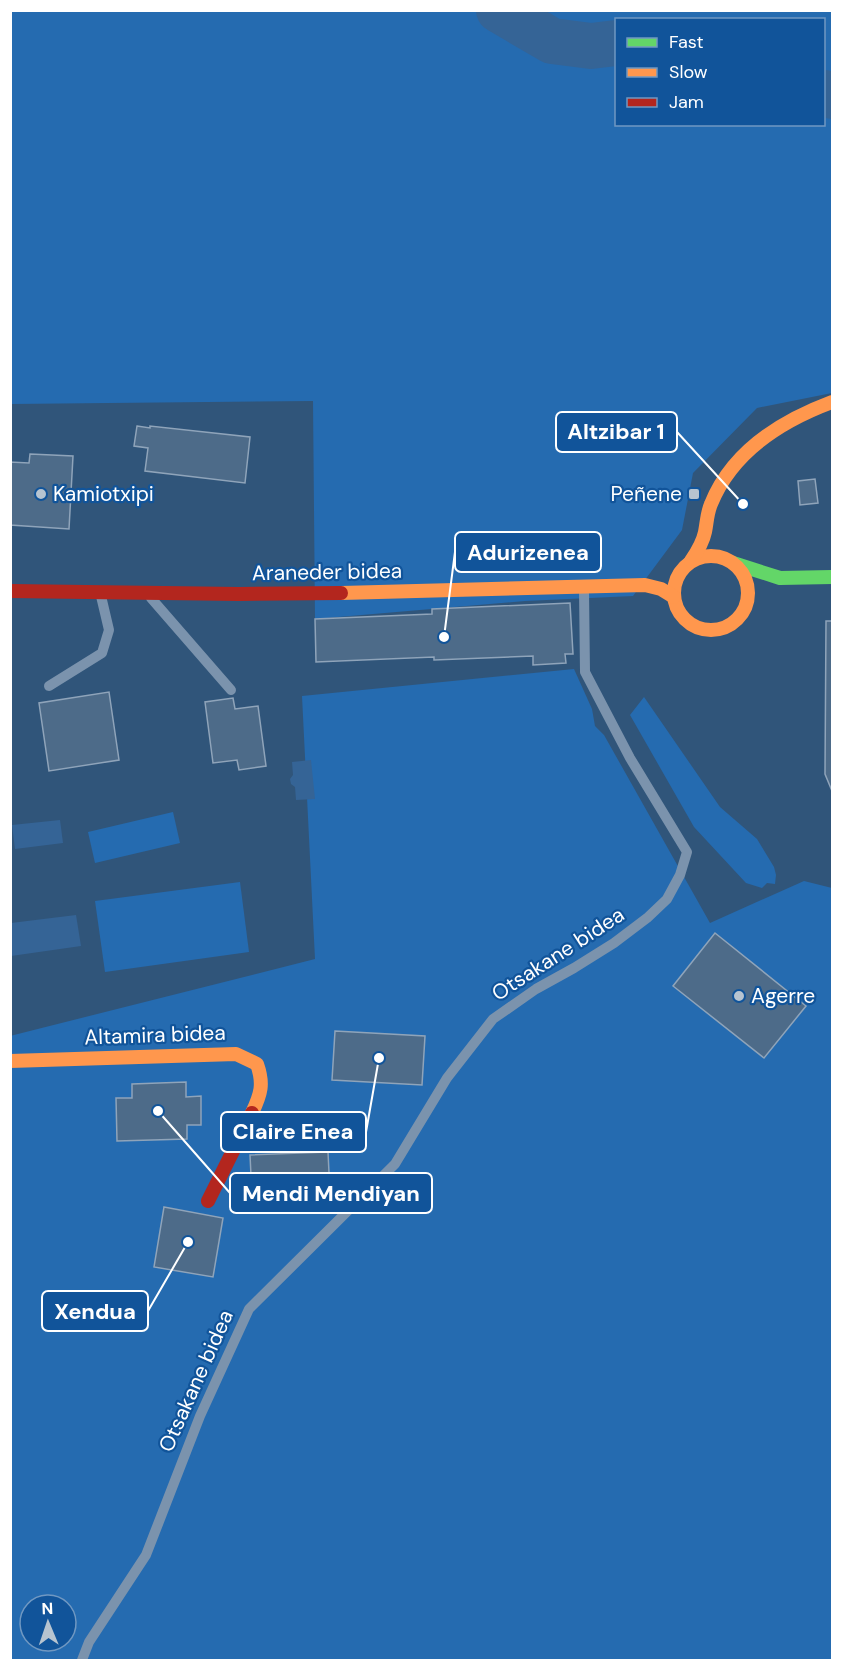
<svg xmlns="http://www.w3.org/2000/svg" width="843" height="1671" viewBox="0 0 843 1671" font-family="'DM Sans',sans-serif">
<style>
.green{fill:#256bb0;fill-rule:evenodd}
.water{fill:#356496}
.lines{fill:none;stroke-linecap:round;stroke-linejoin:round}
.river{stroke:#356496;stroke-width:46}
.building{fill:#4d6b89;stroke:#8fa4ba;stroke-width:1.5}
.lane{stroke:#7b93ad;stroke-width:10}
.fast{stroke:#63d668;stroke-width:14}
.slow{stroke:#ff974d;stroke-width:14}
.jam{stroke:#b3261e;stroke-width:14}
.poi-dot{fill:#b7c4d0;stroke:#11549a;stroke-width:2}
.labels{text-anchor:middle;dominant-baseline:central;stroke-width:4.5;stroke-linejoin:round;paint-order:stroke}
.poi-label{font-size:21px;fill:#fff;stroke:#11549a;text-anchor:start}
.street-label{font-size:21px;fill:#fff;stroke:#11549a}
.leader{fill:none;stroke:#fff;stroke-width:2}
.callout-dot{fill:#fff;stroke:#11549a;stroke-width:2}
.callout{fill:#11549a;stroke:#fff;stroke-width:2}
.callout-label{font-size:22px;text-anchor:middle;font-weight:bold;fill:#fff}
</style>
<rect width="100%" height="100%" fill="#30557a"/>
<g class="green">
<path d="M10 11H832V393L757 408 693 473 682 530 633 596 525 601 315 619 313 401 11 404ZM616 20H824V124H616Z"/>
<path d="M574 669 592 709 595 726 604 735 710 923 804 881 832 888V1660H11L10 1036 315 959 302 696ZM30 1605H66V1641H30Z"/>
<path d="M644 697 720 807 757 839 774 867 776 875 775 884 767 883 762 888 746 883 694 827 630 715Z"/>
<path d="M173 812 180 843 95 863 88 832Z"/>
<path d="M240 882 249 952 105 972 95 901Z"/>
</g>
<g class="water">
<path d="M311 760 315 799 296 800 295 787 291 784 290 779 293 775 292 762Z"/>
<path d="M60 820 63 843 15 849 12 825Z"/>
<path d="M76 915 81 946 11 956V923Z"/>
</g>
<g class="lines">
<g class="river">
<path d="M499 10 552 41 591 46 616 43"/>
<path d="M824 93 832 96"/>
</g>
</g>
<g class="building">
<path d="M137 426 150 428V426L250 437 245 483 145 471 148 448 134 446Z"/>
<path d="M30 454 73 456 69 529 10 525V462L29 463Z"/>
<path d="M815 479 818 503 800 505 798 481Z"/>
<path d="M570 603 573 654H565L566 663 533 665V656L434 660V657L316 662 315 619 432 614V609Z"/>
<path d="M826 621H832V791L825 774Z"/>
<path d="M109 692 119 760 49 771 39 703Z"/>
<path d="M233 698 235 709 258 706 266 766 239 770 237 760 213 763 205 702Z"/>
<path d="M715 933 806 1006 764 1058 673 986Z"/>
<path d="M335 1031 425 1036 422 1085 332 1080Z"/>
<path d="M186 1082V1097L201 1096V1125H187V1139L117 1141 116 1098H132V1084Z"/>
<path d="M328 1152 330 1193 252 1196 250 1155Z"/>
<path d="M164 1207 223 1218 213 1277 154 1267Z"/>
</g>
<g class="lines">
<g class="lane">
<path d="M151 598 231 690"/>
<path d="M49 686 102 653 109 630 101 596"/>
<path d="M82 1660 89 1642 146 1555 200 1416 249 1309 395 1164 447 1078 493 1019 536 989 574 968 614 943 647 918 667 899 680 875 687 852 630 758 585 672 584 590"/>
</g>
<path class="fast" d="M733 563 780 578 832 577"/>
<g class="slow">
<circle cx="711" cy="593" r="37"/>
<path d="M691 561C697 552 703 542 705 532 707 522 707 513 711 504 732 452 781 421 832 402"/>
<path d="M341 593 645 585 661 589 674 597"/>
<path d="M10 1061 236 1054 257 1064C264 1084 261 1094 252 1113"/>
</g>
<g class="jam">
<path d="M10 591 239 594 341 593"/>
<path d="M208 1201 252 1113"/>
</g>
</g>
<g class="poi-dot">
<circle cx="41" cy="494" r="6"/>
<rect x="688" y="488" width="12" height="12" rx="3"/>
<circle cx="739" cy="996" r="6"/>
</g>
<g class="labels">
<g class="poi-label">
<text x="53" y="494">Kamiotxipi</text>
<text x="682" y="494" text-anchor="end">Peñene</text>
<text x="751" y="996">Agerre</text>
</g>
<g class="street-label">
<text transform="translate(327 572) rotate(-1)">Araneder bidea</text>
<text transform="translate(558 954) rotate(-33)">Otsakane bidea</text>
<text transform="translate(155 1035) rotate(-2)">Altamira bidea</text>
<text transform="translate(196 1381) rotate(-66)">Otsakane bidea</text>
</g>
</g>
<path class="leader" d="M743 504L677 432M444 637L455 552M379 1058L366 1132M158 1111L230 1193M188 1242L148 1311"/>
<g class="callout-dot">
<circle cx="743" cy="504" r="6"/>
<circle cx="444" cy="637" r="6"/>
<circle cx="379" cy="1058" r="6"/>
<circle cx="158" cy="1111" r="6"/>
<circle cx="188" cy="1242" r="6"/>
</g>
<g class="callout">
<rect x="556" y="412" width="121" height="40" rx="6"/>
<rect x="455" y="532" width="146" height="40" rx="6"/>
<rect x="221" y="1112" width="145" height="40" rx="6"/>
<rect x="230" y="1173" width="202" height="40" rx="6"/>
<rect x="42" y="1291" width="106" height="40" rx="6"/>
</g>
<g class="callout-label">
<text x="616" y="439">Altzibar 1</text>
<text x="528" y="560">Adurizenea</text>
<text x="293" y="1139">Claire Enea</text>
<text x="331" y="1201">Mendi Mendiyan</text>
<text x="95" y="1319">Xendua</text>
</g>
<rect width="843" height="1671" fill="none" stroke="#ffffff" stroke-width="24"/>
<rect x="615" y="18" width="210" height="108" fill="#11549a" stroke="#7098c2" stroke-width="1.5"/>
<rect x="627" y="38" width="30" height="9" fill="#63d668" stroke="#7098c2" stroke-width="1.5"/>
<text x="669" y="48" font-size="18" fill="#ffffff">Fast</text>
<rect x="627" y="68" width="30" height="9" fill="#ff974d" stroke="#7098c2" stroke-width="1.5"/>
<text x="669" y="78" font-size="18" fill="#ffffff">Slow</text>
<rect x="627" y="98" width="30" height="9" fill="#b3261e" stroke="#7098c2" stroke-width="1.5"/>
<text x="669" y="108" font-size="18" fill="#ffffff">Jam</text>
<g transform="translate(48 1623) rotate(358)"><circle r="28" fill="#11549a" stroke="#7098c2" stroke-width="1.5"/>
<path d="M0-4.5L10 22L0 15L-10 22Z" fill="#b7c4d0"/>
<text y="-9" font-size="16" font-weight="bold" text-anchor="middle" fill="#ffffff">N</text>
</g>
</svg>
